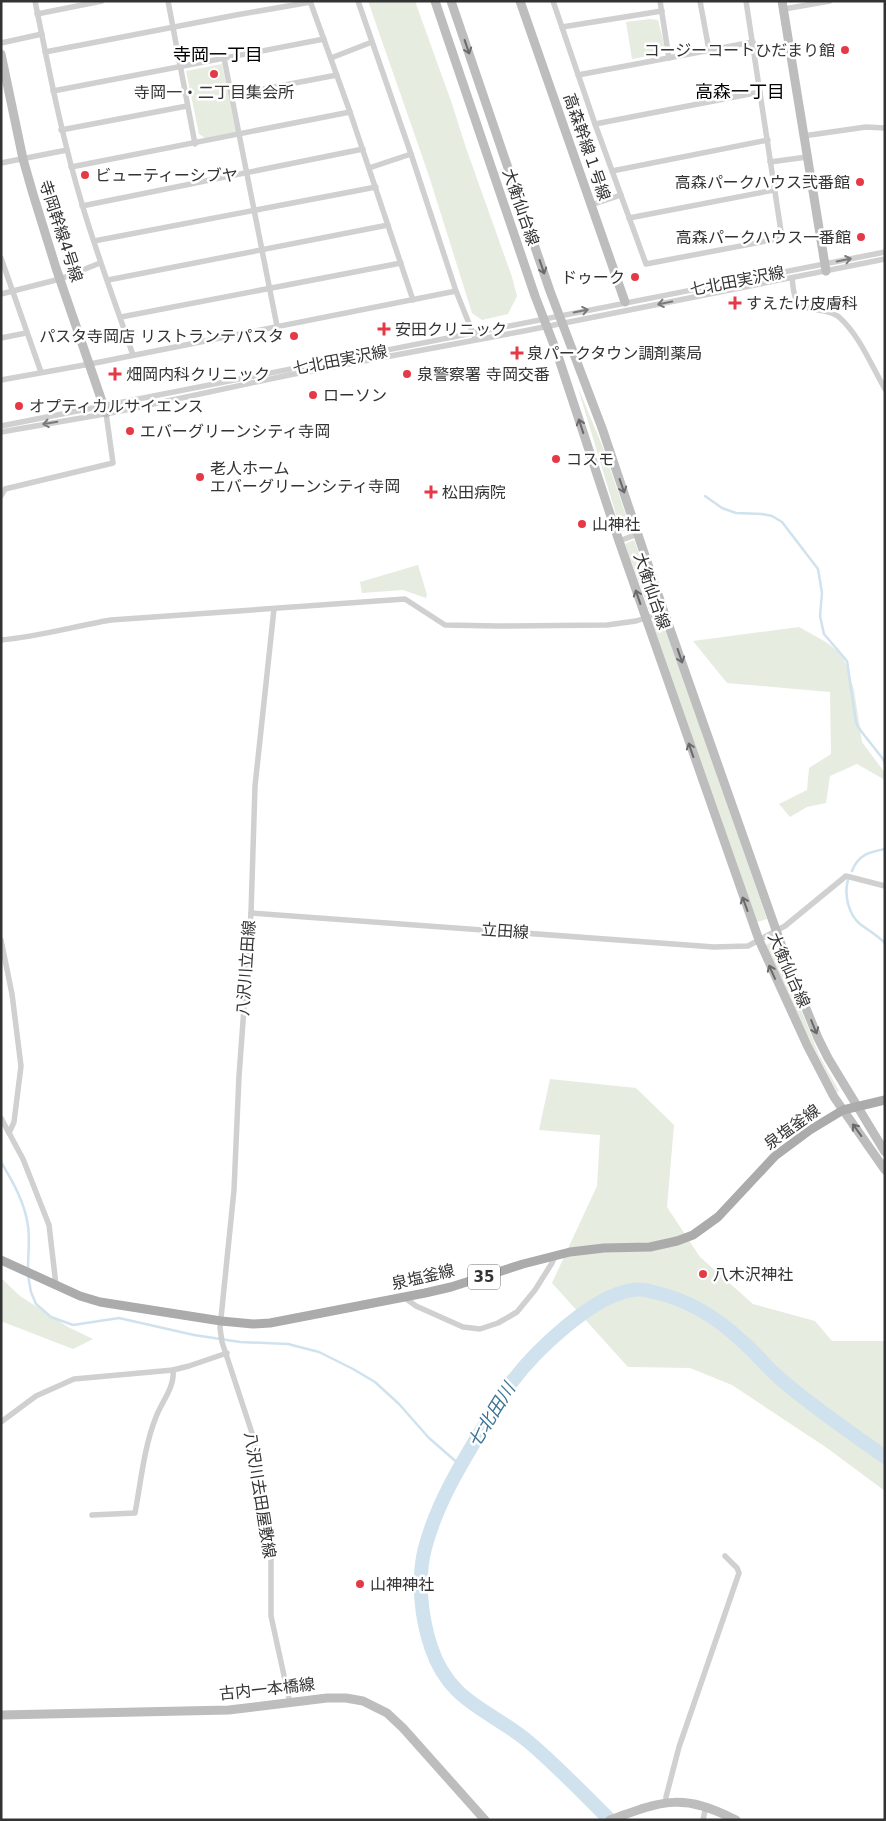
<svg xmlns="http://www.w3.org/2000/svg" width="886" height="1821" viewBox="0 0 886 1821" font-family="'DejaVu Sans','Noto Sans JP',sans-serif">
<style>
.green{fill:#e6ecdf}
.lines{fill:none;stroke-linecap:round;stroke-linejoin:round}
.stream{stroke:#cfe2ee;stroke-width:2.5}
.river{stroke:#cfe2ee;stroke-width:14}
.street{stroke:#d0d0d0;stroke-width:5.5}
.secondary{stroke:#bdbdbd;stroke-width:9}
.primary{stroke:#ababab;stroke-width:9}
.oneway{stroke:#6a6a6a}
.oneway2{stroke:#7a7a7a}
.poi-dot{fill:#e63946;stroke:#fff;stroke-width:2}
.labels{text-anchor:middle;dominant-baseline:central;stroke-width:5;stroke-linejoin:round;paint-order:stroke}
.shield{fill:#fff;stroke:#707070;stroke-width:1}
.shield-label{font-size:15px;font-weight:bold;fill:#333}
.poi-label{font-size:16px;fill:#333;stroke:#fff;text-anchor:start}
.street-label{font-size:16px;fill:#333;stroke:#fff}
.neighbourhood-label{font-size:18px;fill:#000;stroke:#fff}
.water-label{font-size:18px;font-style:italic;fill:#3f7597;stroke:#fff}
</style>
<rect width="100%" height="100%" fill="#fff"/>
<g class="green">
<path d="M368 1H415L452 104 466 148 512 277 517 296 508 314 482 320 472 313 429 176Z"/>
<path d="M650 19 658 20 665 48 660 54 632 59 626 22Z"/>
<path d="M222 64 236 132 205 138 199 134 186 71Z"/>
<path d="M577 385 602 445 631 530 621 531Z"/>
<path d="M634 540 658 605 649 610 625 544Z"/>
<path d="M418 565 427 595 426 598 403 590 362 593 360 582Z"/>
<path d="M662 617 767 919 757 922 652 621Z"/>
<path d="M799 627 826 642 843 655 854 690 862 742 885 773V780L857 764 830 776 826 803 807 807 790 817 779 804 807 790 809 768 831 754 830 692 727 683 693 641Z"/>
<path d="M774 941 819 1055 839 1091 837 1092 779 980 766 945Z"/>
<path d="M550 1079 636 1088 674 1125 667 1207 700 1257 753 1304 815 1321 832 1341H885V1491L827 1448 732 1385 690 1368 628 1367 552 1283 597 1186 600 1135 539 1130Z"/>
<path d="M1 1278 20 1296 68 1327 93 1339 73 1349 3 1322 1 1325Z"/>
</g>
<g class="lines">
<g class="stream">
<path d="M705 496 722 508 736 513 762 514 772 516 782 522 818 569 822 593 820 616 824 634 847 661 856 723 861 731 883 759 885 764"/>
<path d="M852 871C858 855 869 852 885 849"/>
<path d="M848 880C844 894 848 914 860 924 868 930 877 935 885 943"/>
<path d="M1 1162C13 1182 25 1203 28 1226 30 1240 28 1255 28 1269"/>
<path d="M28 1275 31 1292 36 1304 51 1317 73 1325 119 1318 194 1335 240 1342 288 1344 319 1352 353 1369 375 1382 399 1404 429 1438 460 1465"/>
</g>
<path class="river" d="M610 1820C584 1794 558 1767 530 1743 490 1709 450 1704 431 1647 421 1617 417 1579 425 1548 437 1503 461 1464 484 1426 493 1412 501 1396 511 1383 535 1351 593 1295 633 1290 639 1289 647 1290 653 1292 687 1299 719 1319 744 1343 756 1353 765 1365 776 1375 808 1404 850 1432 885 1457"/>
<g class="street">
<path d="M35 1C49 70 62 138 82 204 97 255 116 305 133 355"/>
<path d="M168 1 195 144"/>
<path d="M310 1 350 112 413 300"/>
<path d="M358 1 411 154 456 291 474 336"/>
<path d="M553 1 595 124 646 264 782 238 746 1"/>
<path d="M660 1 669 58"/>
<path d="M700 1 709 50"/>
<path d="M784 9 830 1"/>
<path d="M37 14 102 1"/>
<path d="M562 27 662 11"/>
<path d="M1 43 42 34"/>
<path d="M45 52 236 15 311 2"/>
<path d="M224 58 277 326"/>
<path d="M331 58 372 42"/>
<path d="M578 75 753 42"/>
<path d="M53 91 324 39"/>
<path d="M232 95 337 75"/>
<path d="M595 124 760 92"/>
<path d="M61 130 187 106"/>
<path d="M803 136 866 127 885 128"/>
<path d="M770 162 807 157"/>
<path d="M1 163 67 150"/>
<path d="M71 167 350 112"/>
<path d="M369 168 411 154"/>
<path d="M612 171 768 140"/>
<path d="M591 205 621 195"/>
<path d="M82 206 363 149"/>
<path d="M629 218 774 190"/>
<path d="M94 241 376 187"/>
<path d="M1 258 41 372"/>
<path d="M792 278C793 285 793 295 797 301 803 312 829 308 839 317 860 336 871 365 885 389"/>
<path d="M108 280 388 225"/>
<path d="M1 294 60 279 100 263"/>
<path d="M121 317 401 263"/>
<path d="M1 338 26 333"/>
<path d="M1 380 90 364 456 291"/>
<path d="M1 426 885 252"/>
<path d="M1 432 116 412 289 375 524 331 885 259"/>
<path d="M1 496 5 489 113 463 106 413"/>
<path d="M619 541 638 534"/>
<path d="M274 609 255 786 251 913 239 1076 234 1190 220 1328 222 1342 253 1436 271 1542V1616L290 1703"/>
<path d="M1 640C38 637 75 626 111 620L405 599 445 625 497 626 607 625 636 621 664 612"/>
<path d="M251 913 714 947 748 946 785 926 846 876 885 886"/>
<path d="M1 940 12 994 21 1066 14 1122 9 1133"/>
<path d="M1 1118 23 1159 49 1225 56 1285"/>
<path d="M405 1298 416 1306 463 1327 480 1329 498 1323 517 1312 535 1290 552 1263 555 1256"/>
<path d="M1 1422 36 1396 74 1379 173 1370 189 1366 227 1353"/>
<path d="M92 1515 135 1513C141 1481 144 1447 156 1417 162 1401 175 1387 173 1370"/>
<path d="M666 1802V1797L679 1747 739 1573 737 1568 725 1556"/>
<path d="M703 1820 706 1806"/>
</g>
<g class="secondary">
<path d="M435 1 535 296 557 353 619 541 759 940 807 1045 834 1097 885 1170"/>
<path d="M451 1 550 291 602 428 664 612 788 964 818 1038 828 1058 885 1152"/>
<path d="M520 1 625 302"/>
<path d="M782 1 826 271"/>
<path d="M1 54 23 159 33 194 56 268 106 413"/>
<path d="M1 1715 229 1710 327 1698H346L363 1701 387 1713 403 1728 485 1820"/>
<path d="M610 1820C664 1800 683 1793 736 1820"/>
</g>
<path class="primary" d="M1 1260 80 1296 100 1302 221 1321 253 1324 270 1323 425 1293 451 1287 523 1264 570 1252 604 1248 650 1247 677 1241 693 1235 718 1217 775 1156 810 1130 843 1110 885 1100"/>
</g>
<defs><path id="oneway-shaft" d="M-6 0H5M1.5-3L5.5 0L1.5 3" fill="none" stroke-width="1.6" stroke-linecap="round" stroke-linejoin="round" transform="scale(1.25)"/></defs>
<g class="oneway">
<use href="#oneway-shaft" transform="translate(467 47) rotate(71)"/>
<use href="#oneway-shaft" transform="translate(542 267) rotate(71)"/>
<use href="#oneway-shaft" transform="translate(581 426) rotate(-108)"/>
<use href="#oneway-shaft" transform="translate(622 486) rotate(71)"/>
<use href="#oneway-shaft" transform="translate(638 597) rotate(-109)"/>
<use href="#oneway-shaft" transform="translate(680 656) rotate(71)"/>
<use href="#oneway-shaft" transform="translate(691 750) rotate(-109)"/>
<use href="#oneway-shaft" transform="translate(745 904) rotate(-110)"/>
<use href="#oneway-shaft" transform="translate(772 972) rotate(-114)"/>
<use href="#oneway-shaft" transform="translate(814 1027) rotate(68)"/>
<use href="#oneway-shaft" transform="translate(857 1130) rotate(-126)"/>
</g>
<g class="oneway2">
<use href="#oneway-shaft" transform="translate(844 260) rotate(-11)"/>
<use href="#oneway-shaft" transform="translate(665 303) rotate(169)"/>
<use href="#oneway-shaft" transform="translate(581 311) rotate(-11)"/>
<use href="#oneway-shaft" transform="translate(50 423) rotate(170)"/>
</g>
<g class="poi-dot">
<circle cx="845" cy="50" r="5"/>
<circle cx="214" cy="74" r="5"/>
<circle cx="85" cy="175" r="5"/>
<circle cx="860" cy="182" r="5"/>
<circle cx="861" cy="237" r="5"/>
<circle cx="635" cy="277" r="5"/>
<path d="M732.5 295.5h5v5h5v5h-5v5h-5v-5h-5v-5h5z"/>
<path d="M381.5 321.5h5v5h5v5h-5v5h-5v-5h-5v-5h5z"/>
<circle cx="294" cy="336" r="5"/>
<path d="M514.5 345.5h5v5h5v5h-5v5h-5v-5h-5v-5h5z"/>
<path d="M112.5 366.5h5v5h5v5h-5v5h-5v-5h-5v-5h5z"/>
<circle cx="407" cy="374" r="5"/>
<circle cx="313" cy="395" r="5"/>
<circle cx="19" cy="406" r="5"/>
<circle cx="130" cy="431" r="5"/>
<circle cx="556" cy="459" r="5"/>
<circle cx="200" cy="477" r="5"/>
<path d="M428.5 484.5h5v5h5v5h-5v5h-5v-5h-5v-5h5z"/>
<circle cx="582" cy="524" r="5"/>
<circle cx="703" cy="1274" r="5"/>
<circle cx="360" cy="1584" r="5"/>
</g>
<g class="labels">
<rect class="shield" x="468" y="1264.5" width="32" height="25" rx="4"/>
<g class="shield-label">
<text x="484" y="1277">35</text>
</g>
<g class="poi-label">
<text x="835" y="50" text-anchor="end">コージーコートひだまり館</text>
<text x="214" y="92" text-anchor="middle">寺岡一・二丁目集会所</text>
<text x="95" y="175">ビューティーシブヤ</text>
<text x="850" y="182" text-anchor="end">高森パークハウス弐番館</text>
<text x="851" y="237" text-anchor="end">高森パークハウス一番館</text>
<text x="625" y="277" text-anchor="end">ドゥーク</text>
<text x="746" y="303">すえたけ皮膚科</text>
<text x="395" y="329">安田クリニック</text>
<text x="284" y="336" text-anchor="end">パスタ寺岡店 リストランテパスタ</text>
<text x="527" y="353">泉パークタウン調剤薬局</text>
<text x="126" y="374">畑岡内科クリニック</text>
<text x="417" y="374">泉警察署 寺岡交番</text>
<text x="323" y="395">ローソン</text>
<text x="29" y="406">オプティカルサイエンス</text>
<text x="140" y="431">エバーグリーンシティ寺岡</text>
<text x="566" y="459">コスモ</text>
<text x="210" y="468">老人ホーム<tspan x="210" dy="18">エバーグリーンシティ寺岡</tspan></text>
<text x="442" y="492">松田病院</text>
<text x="592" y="524">山神社</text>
<text x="713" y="1274">八木沢神社</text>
<text x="370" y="1584">山神神社</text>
</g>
<g class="street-label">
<text transform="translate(587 147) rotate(71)">高森幹線１号線</text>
<text transform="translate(521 207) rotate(71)">大衡仙台線</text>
<text transform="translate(61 231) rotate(72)">寺岡幹線4号線</text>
<text transform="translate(737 281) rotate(-11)">七北田実沢線</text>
<text transform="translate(340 360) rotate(-11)">七北田実沢線</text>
<text transform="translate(652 591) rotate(71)">大衡仙台線</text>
<text transform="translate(505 931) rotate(4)">立田線</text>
<text transform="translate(246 968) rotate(-86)">八沢川立田線</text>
<text transform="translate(789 970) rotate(66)">大衡仙台線</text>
<text transform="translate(792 1127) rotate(-36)">泉塩釜線</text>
<text transform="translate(423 1277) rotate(-13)">泉塩釜線</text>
<text transform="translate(260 1495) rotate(81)">八沢川去田屋敷線</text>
<text transform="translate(267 1689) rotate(-6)">古内一本橋線</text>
</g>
<g class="neighbourhood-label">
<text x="218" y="54">寺岡一丁目</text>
<text x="740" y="91">高森一丁目</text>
</g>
<g class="water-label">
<text transform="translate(491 1415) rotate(-58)">七北田川</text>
</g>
</g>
<rect width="886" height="1821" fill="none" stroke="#333333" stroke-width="5"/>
</svg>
